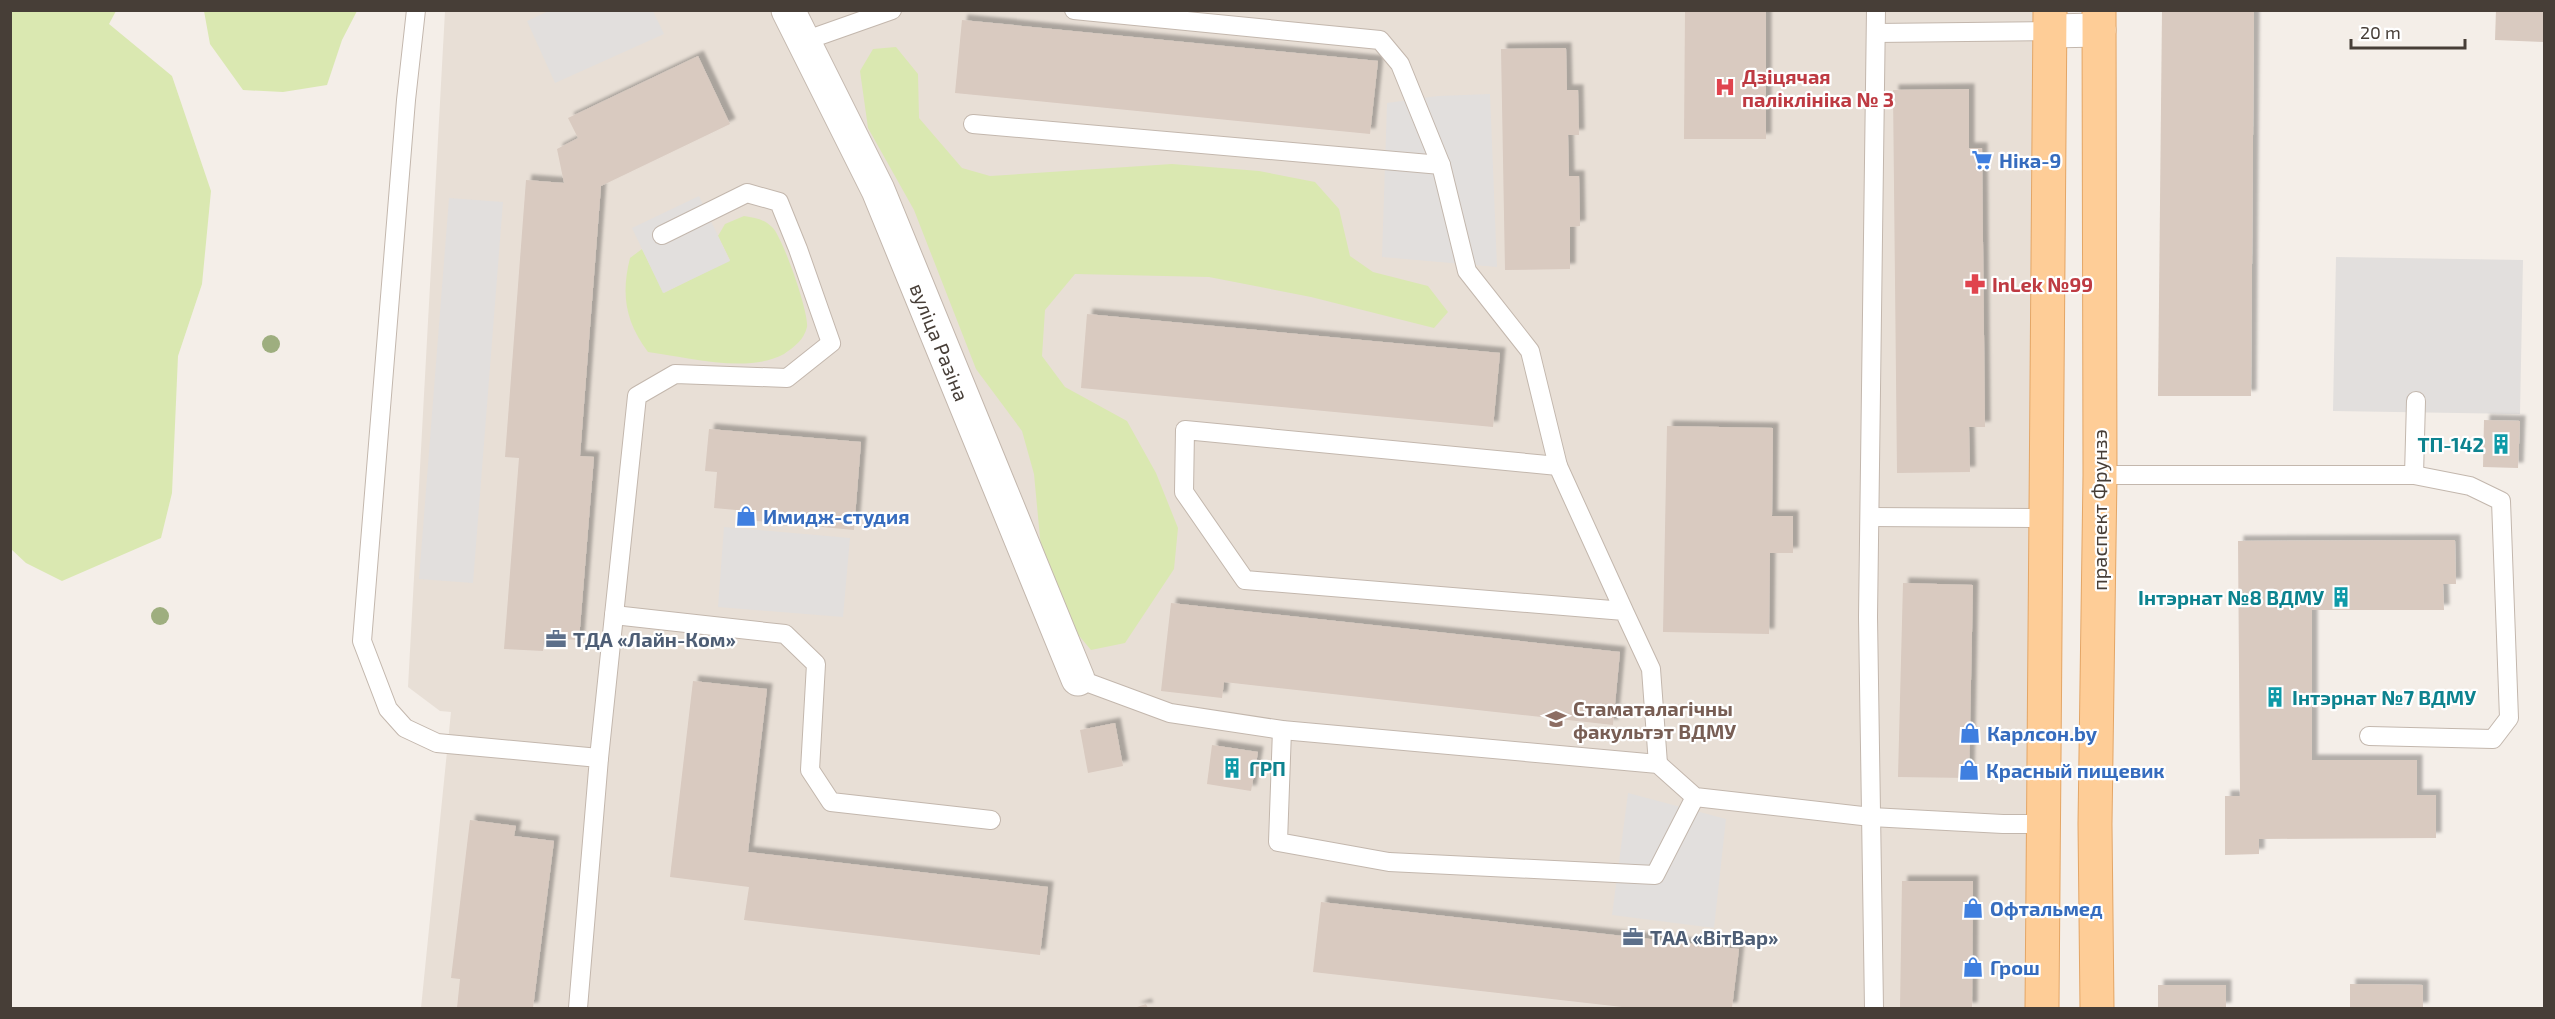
<svg xmlns="http://www.w3.org/2000/svg" width="2555" height="1019" viewBox="0 0 2555 1019" font-family="'Exo 2',sans-serif">
<style>
.residential{fill:#e8dfd6}
.green{fill:#dae8b1}
.parking{fill:#e2dfdd}
.building{fill:#d9cac0;filter:url(#shadow)}
.lines{fill:none;stroke-linecap:round;stroke-linejoin:round}
.service-casing{stroke:#c3b7ad;stroke-width:20}
.minor-casing{stroke:#c3b7ad;stroke-width:35}
.primary-casing{stroke:#e4a666;stroke-width:35}
.service{stroke:#fff;stroke-width:18}
.minor{stroke:#fff;stroke-width:33}
.primary{stroke:#fecd97;stroke-width:33}
.tree{fill:#9eae7f}
.labels{text-anchor:middle;dominant-baseline:central;stroke-width:4.5;stroke-linejoin:round;paint-order:stroke}
.health-label{font-size:20px;font-weight:bold;fill:#be3a42;stroke:#fff;text-anchor:start}
.shop-label{font-size:20px;font-weight:bold;fill:#366cbe;stroke:#fff;text-anchor:start}
.street-label{font-size:20px;fill:#473e37;stroke:#fff}
.culture-label{font-size:20px;font-weight:bold;fill:#0d838f;stroke:#fff;text-anchor:end}
.service-label{font-size:20px;font-weight:bold;fill:#4e5e75;stroke:#fff;text-anchor:start}
.education-label{font-size:20px;font-weight:bold;fill:#785e54;stroke:#fff;text-anchor:start}
</style>
<defs>
<filter id="shadow"><feDropShadow dx="5.5" dy="-5.5" stdDeviation="1.5" flood-color="#0004"/></filter>
</defs>
<rect width="100%" height="100%" fill="#f4eee8"/>
<path class="residential" d="M445 11H2033L2026 1008H421L451 712 440 711 408 687Z"/>
<g class="green">
<path d="M10 11H116L109 24 172 76 211 191 202 284 178 356 172 493 161 538 62 581 26 563 11 549Z"/>
<path d="M204 11V10L357 11 342 40 327 85 283 92 243 90 210 44Z"/>
<path d="M896 47 918 74 919 118 962 168 990 176 1172 164 1259 171 1315 182 1339 209 1350 256 1373 272 1428 286 1448 312 1434 328 1311 297 1209 277 1075 274 1045 310 1042 356 1065 387 1127 421 1156 473 1178 528 1174 569 1125 643 1091 650 1070 625 1042 559 1034 474 1022 431 976 369 914 210 868 128 860 71 873 49Z"/>
<path d="M744 216C756 218 764 219 773 228 783 239 809 312 807 327 804 340 794 347 784 354 748 374 687 357 648 352 625 321 621 294 630 258L642 249 664 293 730 260 718 236 725 224Z"/>
</g>
<g class="parking">
<path d="M551 10 653 11 664 34 555 83 527 21Z"/>
<path d="M1490 94 1497 267 1382 257 1387 103 1438 96Z"/>
<path d="M699 196 730 261 663 293 632 228Z"/>
<path d="M449 198 503 202 473 583 419 579Z"/>
<path d="M2336 257 2523 260 2520 414 2333 411Z"/>
<path d="M724 527 850 538 843 617 718 607Z"/>
<path d="M1628 793 1726 819 1714 928 1612 915Z"/>
</g>
<g class="building">
<path d="M1685 10H1766V139H1684Z"/>
<path d="M2162 10H2254L2251 396H2158Z"/>
<path d="M2496 10H2544V42L2495 40Z"/>
<path d="M962 20 1378 61 1370 134 955 93Z"/>
<path d="M1566 48 1567 90H1578L1579 135H1568L1569 176H1579L1580 226 1570 227V269L1505 270 1501 49Z"/>
<path d="M698 56 730 124 601 186 580 456 594 457 579 640 544 638 543 651 504 649 519 458 505 457 526 180 564 183 557 149 578 138 568 118Z"/>
<path d="M1969 89V148H1982L1985 427H1969L1970 472 1897 473 1893 90Z"/>
<path d="M1087 314 1500 353 1493 427 1081 388Z"/>
<path d="M2484 420 2520 421 2518 468 2483 467Z"/>
<path d="M1667 426 1773 428 1772 516H1793V553H1770L1769 634 1663 632Z"/>
<path d="M709 429 861 442 854 530 746 520 747 511 714 508 717 472 705 471Z"/>
<path d="M2455 540 2456 584H2443L2444 610H2312V760H2417V795H2436V838L2259 839V854L2225 855V796H2240L2238 541Z"/>
<path d="M1903 583 1973 585 1969 778 1898 777Z"/>
<path d="M1171 603 1620 652 1613 725 1224 682 1222 698 1161 691Z"/>
<path d="M693 681 767 689 748 852 1048 887 1040 955 744 920 749 887 670 877Z"/>
<path d="M1115 723 1123 766 1088 773 1080 730Z"/>
<path d="M1212 745 1258 752 1251 791 1207 784Z"/>
<path d="M470 820 516 826 514 836 554 841 533 1008H457L460 979 451 978Z"/>
<path d="M1902 881H1973L1972 1008H1900Z"/>
<path d="M1321 902 1739 949 1732 1008H1631L1313 972Z"/>
<path d="M2350 984 2423 985V1008H2350Z"/>
<rect x="2158" y="985" width="68" height="23"/>
<path d="M1146 1004 1148 1008H1134Z"/>
</g>
<g class="lines">
<g class="service-casing">
<g id="service">
<path d="M416 10 406 100 362 641 388 709 405 728 437 743 599 758 578 1008"/>
<path d="M1074 10 1380 40 1400 64 1441 165"/>
<path d="M1876 33 2050 31"/>
<path d="M804 41 892 10"/>
<path d="M973 124 1441 165 1467 271 1530 351 1558 466"/>
<path d="M2100 475H2414L2470 486 2501 501 2509 718 2493 739 2369 736"/>
<path d="M2414 475 2416 401"/>
<path d="M1870 517 2045 518"/>
<path d="M1624 611 1558 466 1185 430 1184 492 1245 580 1624 611 1651 669 1658 764"/>
<path d="M614 615 785 634 816 664 810 770 831 802 991 820"/>
<path d="M1078 679 1170 713 1282 730 1658 764 1695 797 1871 817 2003 824H2042"/>
<path d="M1282 730 1278 842 1389 862 1655 875 1695 797"/>
<path d="M599 758 637 396 675 374 787 378 831 343 798 249 779 202 747 193 662 235"/>
<path d="M1874 1008 1868 617 1876 10"/>
</g>
</g>
<g class="minor-casing">
<g id="minor">
<path d="M788 10 878 190 1078 679"/>
<path d="M2050 31 2099 30"/>
</g>
</g>
<g class="primary-casing">
<g id="primary">
<path d="M2042 1008 2050 10"/>
<path d="M2097 1008 2095 824 2100 475 2099 10"/>
</g>
</g>
<use href="#service" class="service"/>
<use href="#minor" class="minor"/>
<use href="#primary" class="primary"/>
</g>
<g class="tree">
<circle cx="271" cy="344" r="9"/>
<circle cx="160" cy="616" r="9"/>
</g>
<defs>
<g id="hospital-bare" transform="scale(1.62)"><path d="M-5-5h3v3.5h4V-5h3V5h-3V1.5h-4V5h-3Z" fill="#e0444e" stroke="#fff" stroke-width="2.5" paint-order="stroke"/></g>
<g id="supermarket-bare" transform="scale(1.62)"><path d="M-6-5.5h2.5l.6 2H6L4.5 2H-2.5L-4.4-4H-6ZM-1.5 3.2a1.3 1.3 0 1 0 .1 0ZM3 3.2a1.3 1.3 0 1 0 .1 0Z" fill="#3f7fe0" stroke="#fff" stroke-width="2.5" paint-order="stroke"/></g>
<g id="pharmacy-bare" transform="scale(1.62)"><path d="M-2-6h4v4h4v4h-4v4h-4v-4h-4v-4h4Z" fill="#e0444e" stroke="#fff" stroke-width="2.5" paint-order="stroke"/></g>
<g id="building-bare" transform="scale(1.62)"><path d="M-4-6H4V6H1V3H-1V6H-4ZM-2.5-4.3h1.7v1.8h-1.7ZM.8-4.3h1.7v1.8H.8ZM-2.5-1h1.7V.8h-1.7ZM.8-1h1.7V.8H.8Z" fill="#0f9aa8" stroke="#fff" stroke-width="2.5" paint-order="stroke"/></g>
<g id="shop-bare" transform="scale(1.62)"><path d="M-5-2.5h2.3a2.7 3.5 0 0 1 5.4 0H5L5.5 6h-11ZM-1.5-2.5h3a1.5 2.3 0 0 0-3 0Z" fill="#3f7fe0" stroke="#fff" stroke-width="2.5" paint-order="stroke"/></g>
<g id="office-bare" transform="scale(1.62)"><path d="M-6-3h4V-5.5h4V-3h4V5H-6ZM-1-4.5V-3h2v-1.5ZM-6 0V1H6V0Z" fill="#5c6f8a" stroke="#fff" stroke-width="2.5" paint-order="stroke"/></g>
<g id="university-bare" transform="scale(1.62)"><path d="M0-5L7-2L0 1L-7-2ZM-4 1L0 2.5L4 1V4Q0 6-4 4Z" fill="#8d6e63" stroke="#fff" stroke-width="2.5" paint-order="stroke"/></g>
</defs>
<g fill-rule="evenodd">
<use href="#hospital-bare" x="1725" y="87"/>
<use href="#supermarket-bare" x="1982" y="160"/>
<use href="#pharmacy-bare" x="1975" y="284"/>
<use href="#building-bare" x="2501" y="444"/>
<use href="#shop-bare" x="746" y="516"/>
<use href="#building-bare" x="2341" y="597"/>
<use href="#office-bare" x="556" y="639"/>
<use href="#building-bare" x="2275" y="697"/>
<use href="#university-bare" x="1556" y="719"/>
<use href="#shop-bare" x="1970" y="733"/>
<use href="#building-bare" x="1232" y="768"/>
<use href="#shop-bare" x="1969" y="770"/>
<use href="#shop-bare" x="1973" y="908"/>
<use href="#office-bare" x="1633" y="937"/>
<use href="#shop-bare" x="1973" y="967"/>
</g>
<g class="labels">
<g class="health-label">
<text x="1742" y="76">Дзіцячая<tspan x="1742" dy="23">паліклініка № 3</tspan></text>
<text x="1992" y="284">InLek №99</text>
</g>
<g class="shop-label">
<text x="1999" y="160">Ніка-9</text>
<text x="763" y="516">Имидж-студия</text>
<text x="1987" y="733">Карлсон.by</text>
<text x="1986" y="770">Красный пищевик</text>
<text x="1990" y="908">Офтальмед</text>
<text x="1990" y="967">Грош</text>
</g>
<g class="street-label">
<text transform="translate(940 342) rotate(68)">вуліца Разіна</text>
<text transform="translate(2099 510) rotate(-90)">праспект Фрунзэ</text>
</g>
<g class="culture-label">
<text x="2484" y="444">ТП-142</text>
<text x="2324" y="597">Інтэрнат №8 ВДМУ</text>
<text x="2292" y="697" text-anchor="start">Інтэрнат №7 ВДМУ</text>
<text x="1249" y="768" text-anchor="start">ГРП</text>
</g>
<g class="service-label">
<text x="573" y="639">ТДА «Лайн-Ком»</text>
<text x="1650" y="937">ТАА «ВітВар»</text>
</g>
<g class="education-label">
<text x="1573" y="708">Стаматалагічны<tspan x="1573" dy="23">факультэт ВДМУ</tspan></text>
</g>
</g>
<rect width="2555" height="1019" fill="none" stroke="#473e37" stroke-width="24"/>
<path d="M2351 39v9h114v-9" fill="none" stroke="#473e37" stroke-width="3"/>
<text x="2360" y="39" font-size="18" fill="#473e37" stroke="#ffffff" stroke-width="4.5" paint-order="stroke">20 m</text>
</svg>
